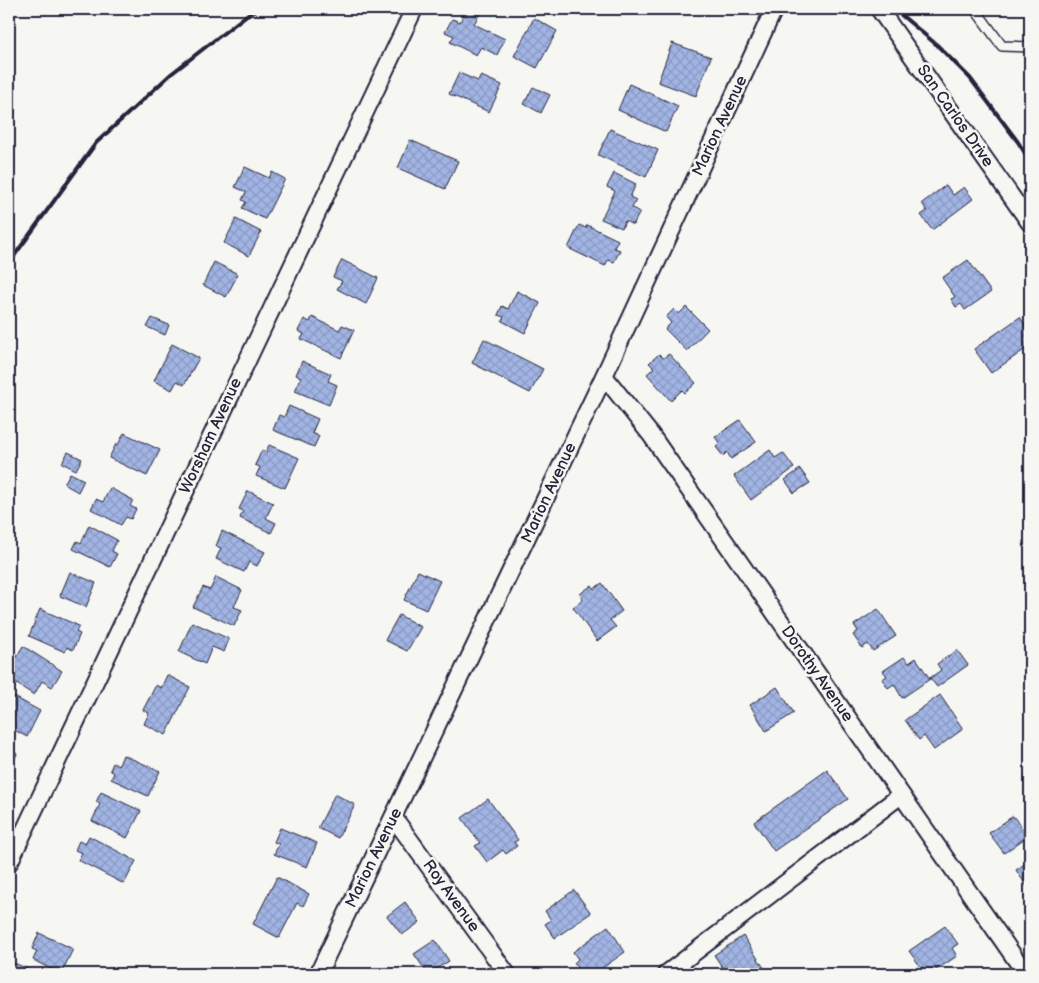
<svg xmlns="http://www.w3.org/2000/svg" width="1039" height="983" viewBox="0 0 1039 983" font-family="'Balsamiq Sans',sans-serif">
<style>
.building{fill:url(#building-cross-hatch);stroke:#22223b}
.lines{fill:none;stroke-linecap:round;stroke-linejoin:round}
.lane-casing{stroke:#22223b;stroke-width:12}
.street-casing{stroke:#22223b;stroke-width:20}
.lane{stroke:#f6f6f2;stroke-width:9}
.street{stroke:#f6f6f2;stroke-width:16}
.rail{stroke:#22223b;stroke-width:4}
.labels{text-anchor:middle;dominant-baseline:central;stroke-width:5;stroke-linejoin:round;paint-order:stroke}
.street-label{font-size:16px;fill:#22223b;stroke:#f6f6f2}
</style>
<defs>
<pattern id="building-cross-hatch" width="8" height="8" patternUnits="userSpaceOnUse" patternTransform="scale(1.25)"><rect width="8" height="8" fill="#a1b4e3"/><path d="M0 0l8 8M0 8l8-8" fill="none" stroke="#8a9ac4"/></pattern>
</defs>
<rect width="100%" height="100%" fill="#f6f6f2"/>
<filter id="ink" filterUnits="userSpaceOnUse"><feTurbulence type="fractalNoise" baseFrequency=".02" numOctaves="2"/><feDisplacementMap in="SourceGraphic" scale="10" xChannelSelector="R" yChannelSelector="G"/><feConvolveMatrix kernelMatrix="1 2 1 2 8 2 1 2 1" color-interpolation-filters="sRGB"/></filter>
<g filter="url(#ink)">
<g class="building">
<path d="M467 9H471L480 13 474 24 505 39 497 55 481 47 476 55 450 42 454 36 445 32 452 19 460 22Z"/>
<path d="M992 9H1030V11Z"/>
<path d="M534 18 557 31 537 68 514 56Z"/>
<path d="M672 43 711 57 696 96 658 82Z"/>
<path d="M459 73 478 81 481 76 502 85 489 112 449 94Z"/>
<path d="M629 84 678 106 666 132 618 110Z"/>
<path d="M533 87 550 95 541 113 524 104Z"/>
<path d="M610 129 658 150 646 177 598 155Z"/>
<path d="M410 140 458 161 445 189 398 168Z"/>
<path d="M245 167 269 178 272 172 285 179 265 219 242 208 246 202 242 200 246 192 235 187Z"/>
<path d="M614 173 636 184 630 197 636 200 632 208 640 212 633 225 625 221 622 228 601 219 615 191 607 187Z"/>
<path d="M946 185 953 195 964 187 973 199 932 230 921 215 927 211 922 203Z"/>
<path d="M236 219 261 232 249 256 224 243Z"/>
<path d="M579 225 586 228 587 225 618 240 614 248 620 250 614 262 608 260 605 266 568 248Z"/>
<path d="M342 260 378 278 366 304 337 289 342 281 333 277Z"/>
<path d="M968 260 991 292 965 310 961 304 956 307 951 299 955 297 942 278Z"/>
<path d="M214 262 238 274 226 297 203 285Z"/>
<path d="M517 291 540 303 525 333 502 321 504 317 498 315 502 306 508 309Z"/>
<path d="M686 307 708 329 687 351 665 329 671 323 666 317 674 309 679 314Z"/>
<path d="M312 317 339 330 342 325 354 330 341 358 301 339 304 334 298 331 304 319 310 322Z"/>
<path d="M1020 317 1030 332V346L991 373 974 349Z"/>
<path d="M152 318 169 325 165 335 147 327Z"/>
<path d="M484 339 543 369 530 393 472 363Z"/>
<path d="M172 344 199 358 184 385 177 381 172 390 154 381Z"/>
<path d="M659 354 663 358 669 354 696 383 685 393 682 390 671 401 647 374 654 368 649 363Z"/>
<path d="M302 361 331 374 328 381 337 385 329 405 295 391 301 377 296 375Z"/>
<path d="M289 406 318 419 312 433 319 436 314 447 273 430 279 415 284 417Z"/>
<path d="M740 420 756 442 731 459 727 452 723 456 716 447 720 444 715 437Z"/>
<path d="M124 433 160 450 147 476 109 458 116 444 118 445Z"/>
<path d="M269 445 299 458 285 488 256 476 260 467 255 465 262 450 266 452Z"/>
<path d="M770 450 775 458 783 453 794 468 751 500 734 476Z"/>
<path d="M68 452 82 459 76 470 62 463Z"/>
<path d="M800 469 810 483 794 493 785 480Z"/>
<path d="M70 473 84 480 78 492 64 484Z"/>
<path d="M110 488 133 500 130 506 136 509 131 519 126 517 121 525 91 509 96 499 103 502Z"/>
<path d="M248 491 273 503 266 518 276 523 271 533 240 518 243 511 239 509Z"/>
<path d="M89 525 117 540 112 551 117 554 110 567 73 549 77 541 81 543Z"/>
<path d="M222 531 265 552 257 566 249 562 244 572 216 559 221 548 216 546Z"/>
<path d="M418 571 440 581 426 610 404 600Z"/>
<path d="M70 572 96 583 86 607 60 596Z"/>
<path d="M216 577 242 590 234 607 242 610 234 626 193 607 203 587 210 590Z"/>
<path d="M602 583 622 611 610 620 616 627 597 641 573 607 583 600 580 594 592 585 594 589Z"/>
<path d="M40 609 79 626 76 632 80 634 73 650 67 647 65 652 29 636Z"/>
<path d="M878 609 896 636 873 651 868 644 862 648 853 635 858 631 854 625Z"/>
<path d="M399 615 421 627 407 651 385 640Z"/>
<path d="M192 622 229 639 224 652 212 647 205 664 179 652Z"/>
<path d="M23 646 62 671 52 687 42 681 34 695 9 679V677L12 671 9 669Z"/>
<path d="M957 650 968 665 937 687 930 678 941 670 937 664Z"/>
<path d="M904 657 909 663 916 658 930 679 902 698 894 684 888 688 882 679 887 676 883 671Z"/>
<path d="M167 675 190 687 166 735 144 724 149 713 143 710 156 685 161 688Z"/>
<path d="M777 687 794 713 766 731 750 705Z"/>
<path d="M9 694 40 711 27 737 9 727Z"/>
<path d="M940 695 963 729 934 750 924 736 919 740 905 720Z"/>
<path d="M9 749 17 754 9 769Z"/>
<path d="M123 755 160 771 148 796 111 779 114 773 110 770 113 763 119 765Z"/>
<path d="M827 770 848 799 774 851 754 822Z"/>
<path d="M101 792 141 811 127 838 92 821 100 804 96 802Z"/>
<path d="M335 794 355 805 338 838 318 828Z"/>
<path d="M488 799 518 840 514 842 517 846 506 854 503 850 487 862 475 846 480 843 462 818Z"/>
<path d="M1013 816 1028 836 1004 853 989 833Z"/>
<path d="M280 828 317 843 307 867 274 854 279 844 274 842Z"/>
<path d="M89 836 136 861 124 884 78 860 82 853 75 850 79 841 85 844Z"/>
<path d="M1030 860V891L1016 870Z"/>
<path d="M277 877 309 894 303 906 297 903 279 938 253 924Z"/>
<path d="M574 890 591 913 555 938 545 924 551 920 545 911Z"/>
<path d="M405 902 420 922 402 935 387 916Z"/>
<path d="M608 926 625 952 594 974H590L588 971 584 974H582L574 963 578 959 573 952Z"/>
<path d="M945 926 958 944 952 948 957 956 930 974H926L909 951Z"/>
<path d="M39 933 73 949 61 974 33 960 37 951 32 949Z"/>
<path d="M743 936 768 974H727L714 955Z"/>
<path d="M435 940 449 961 428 974 414 954Z"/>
<path d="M12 962 39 974H9V971Z"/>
</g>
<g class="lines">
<g class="lane-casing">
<path id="lane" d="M975 9 1002 46 1030 47"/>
</g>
<g class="street-casing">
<g id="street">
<path d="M879 9 1030 223"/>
<path d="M604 376 651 435 1026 974"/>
<path d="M394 818 507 974"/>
<path d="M9 863 414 9"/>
<path d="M318 974 604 376 774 9"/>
<path d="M666 974 901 795"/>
</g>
</g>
<use href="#lane" class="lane"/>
<use href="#street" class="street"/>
<g class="rail">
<path d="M894 9 937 45 970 78 1018 142 1030 161"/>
<path d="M9 263 96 143 171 74 248 14 258 9"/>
</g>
</g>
</g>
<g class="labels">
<g class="street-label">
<text transform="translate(955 116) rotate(55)">San Carlos Drive</text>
<text transform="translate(720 126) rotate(-65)">Marion Avenue</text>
<text transform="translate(211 436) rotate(-65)">Worsham Avenue</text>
<text transform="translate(549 493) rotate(-65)">Marion Avenue</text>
<text transform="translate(817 674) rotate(55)">Dorothy Avenue</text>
<text transform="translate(374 858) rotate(-64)">Marion Avenue</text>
<text transform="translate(451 896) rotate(54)">Roy Avenue</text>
</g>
</g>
<rect width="1039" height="983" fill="none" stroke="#f6f6f2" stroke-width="30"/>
<rect x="15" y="15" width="1009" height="953" fill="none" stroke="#22223b" stroke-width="2" filter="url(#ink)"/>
</svg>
